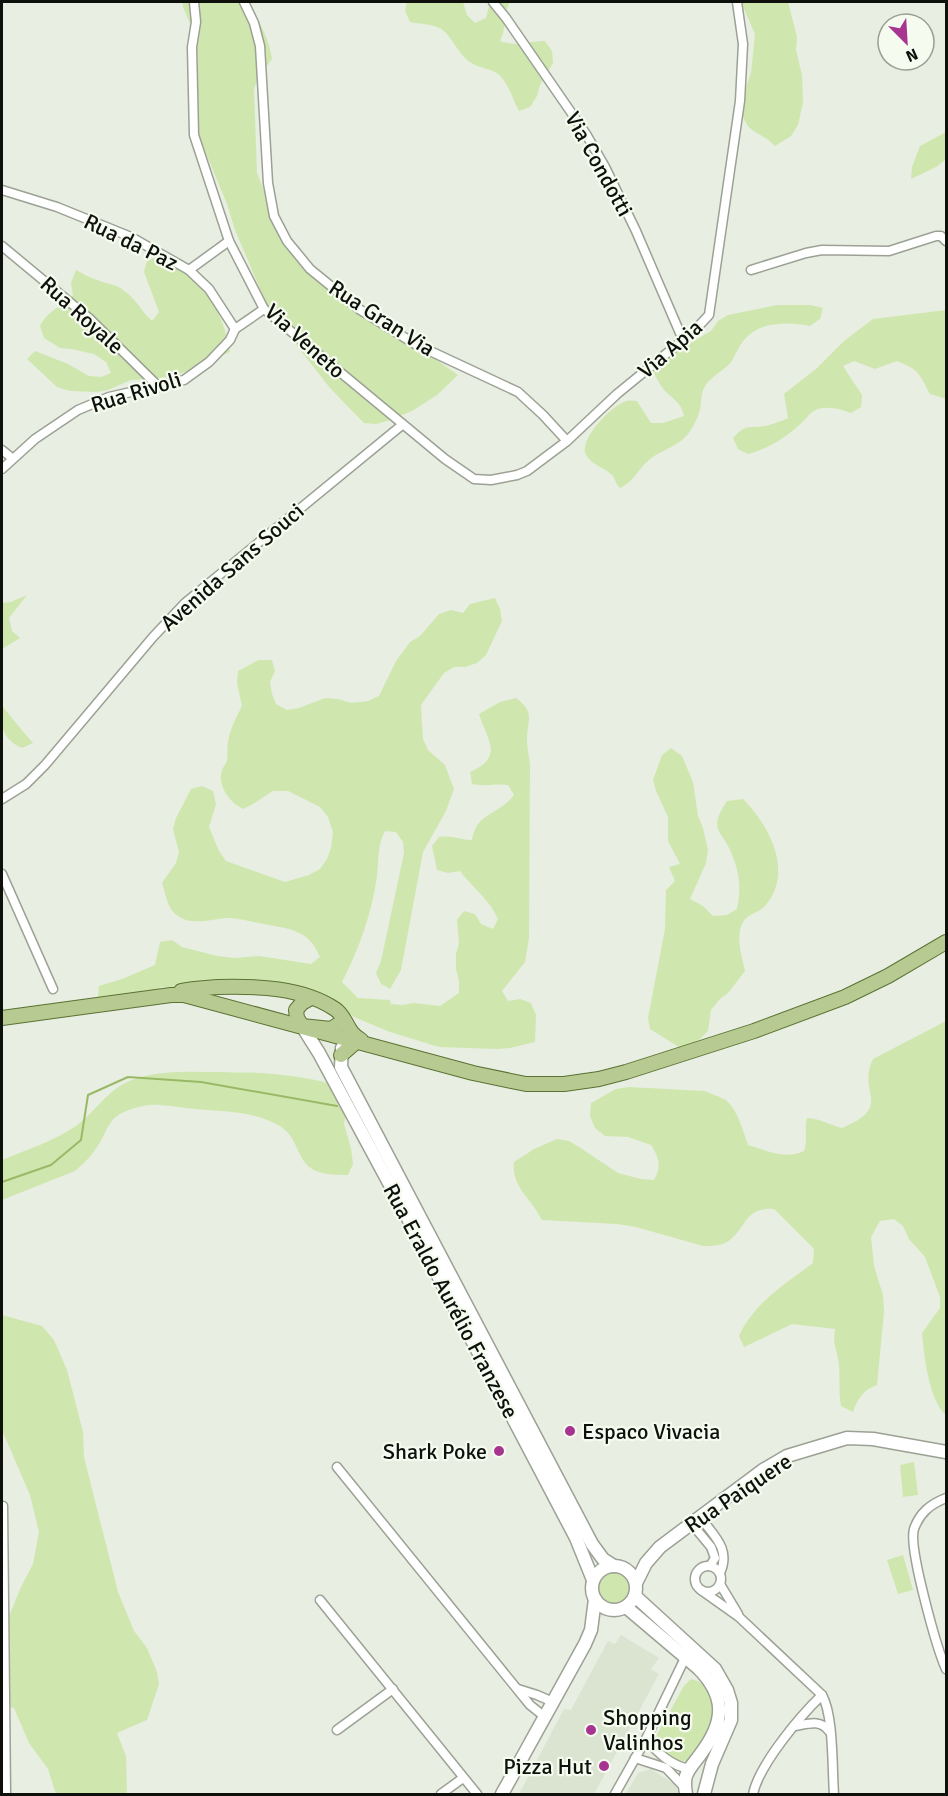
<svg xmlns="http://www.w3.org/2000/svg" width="948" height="1796" viewBox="0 0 948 1796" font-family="Signika,sans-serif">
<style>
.built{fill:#dbe4d0}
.green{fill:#cfe7af}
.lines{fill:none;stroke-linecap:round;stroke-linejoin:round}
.stream{stroke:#99b966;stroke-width:2}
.street-casing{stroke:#9ca195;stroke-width:11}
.secondary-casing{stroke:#9ca195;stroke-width:15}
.primary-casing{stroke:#5b7233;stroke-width:16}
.street{stroke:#fff;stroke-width:8}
.secondary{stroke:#fff;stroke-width:12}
.primary{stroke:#b6ca91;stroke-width:14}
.poi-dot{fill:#a63490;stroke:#f5fbee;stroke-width:2}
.labels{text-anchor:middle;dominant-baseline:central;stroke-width:4.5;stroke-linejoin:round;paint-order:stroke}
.street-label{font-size:22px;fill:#0e100c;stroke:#f5fbee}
.poi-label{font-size:22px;fill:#0e100c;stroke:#f5fbee;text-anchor:start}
</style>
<rect width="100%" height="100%" fill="#e8eee1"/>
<g class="built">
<path d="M621 1635 659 1658 651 1669 659 1674 594 1794H519L564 1709 571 1710 608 1641 615 1644Z"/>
<path d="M651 1769 674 1784 679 1794H626L638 1773Z"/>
</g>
<g class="green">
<path d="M183 2H246C258 19 269 37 272 59L258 78 254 89 257 173 284 241 311 268 391 328 458 375 437 395 412 411 387 421 376 424 364 423 356 415 330 388 269 310 235 230 227 204 188 110 197 89 198 77 197 40 183 7Z"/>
<path d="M407 2H463L467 15 475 23 486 18 490 2H510C503 14 507 28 500 41 523 48 525 41 545 41L552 51 553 63 540 85 537 96 530 107 519 111C513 101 510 87 502 78 494 68 484 70 473 64 460 57 455 42 445 32 436 23 422 25 410 22L405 11Z"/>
<path d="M741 2H788L797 37 796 50 802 75 803 102 798 125 791 136 775 146C768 138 759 135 751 129 745 124 742 114 739 107L751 73 755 34Z"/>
<path d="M946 132V159L936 167 911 179 912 167 920 146Z"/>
<path d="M159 256C166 259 175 261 181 265 208 284 225 320 230 352L173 377 131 380 108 390 96 392 70 391 57 387 27 359 35 351 68 364 89 376 101 377 111 373 106 362 94 354 71 349 60 348 44 338 40 326C49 309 61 308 73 295L71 283 76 270C82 273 90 278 97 280 109 285 116 283 127 293 137 301 143 313 152 321L159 312 144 272 147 261Z"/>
<path d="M777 305H811L823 308 820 319 810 326C790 322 760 321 745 339 739 345 736 355 731 362 723 372 710 376 704 388 701 394 701 403 700 410 698 417 694 425 690 431 681 446 662 449 649 460 637 470 635 481 620 488 617 485 615 480 613 476 605 467 589 465 585 452 582 436 613 404 627 401 630 400 634 401 637 401L651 423H663L684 416C681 402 673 399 664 390 659 383 655 376 652 369L657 358 680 349 711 331 718 321 728 315Z"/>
<path d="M946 310V399L930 394C919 374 920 370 897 361L875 369 854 361 843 366 862 395 861 407 851 413C840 409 830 406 818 409 810 411 804 422 797 427 782 440 767 449 748 454L738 449 733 438C747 423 747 429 764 426 772 425 781 421 788 418L784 394 817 368 844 341 873 319Z"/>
<path d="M27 595 9 618 12 631 20 638 2 649V603L11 602Z"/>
<path d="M495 598 500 609 502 621 486 655 477 663 465 667H454L444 673 421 705 423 739 428 750 445 765 454 789 446 811 423 852 401 970 390 989 381 984 376 973 381 961 404 853 403 842 396 832 385 831C377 846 379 860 377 876 372 913 359 949 342 982L358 998 390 1000 391 1004 402 1005 414 1003 440 1006 459 993V982L456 969V954L459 943 457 920 464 911 475 914 481 924 493 929 498 919C490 900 472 887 460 871L448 873 437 870 432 846 439 837C452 835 460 840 472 840 476 812 499 815 514 795L508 785C495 783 485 787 472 784L470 772C505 757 487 740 479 714L500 702 516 698C536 713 527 720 527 740 527 748 529 756 530 764L529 938 525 962 502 991 508 1001 520 999 531 1003 536 1015 535 1042 510 1048 496 1049 439 1047 390 1032 354 1017 344 1009 291 993 162 987 144 994 98 998 99 986 122 979 155 965 160 942 172 940 182 947 217 956 234 958 259 956 311 964 320 957C308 927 286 929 259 923 248 921 239 918 227 918 211 919 192 926 178 916 167 909 166 894 162 883L176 863 179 852 173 829 176 818 191 789 202 786 213 791 216 804 209 827 219 851 226 861 285 882 309 875 320 869 327 859 331 848 333 832 328 817 320 807 288 791H273L253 804 243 809C229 802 217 785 222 770 223 767 226 764 227 761 228 755 227 748 228 742 230 729 236 718 242 706L237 683 238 671 259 660H272L275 671 270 682 272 694 276 704 287 710 299 708 325 698 338 699 351 703 368 701 379 696 396 661 410 642 420 636 439 614 451 610 463 613 470 604Z"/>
<path d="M2 706C13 719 22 731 33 743L22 748C2 739 0 725 2 706Z"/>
<path d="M671 748 682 756 693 782 698 816 703 828 708 850 706 863 690 899 703 906 713 916 727 915 737 909C741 889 740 876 733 857 724 830 706 832 727 801L743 799C770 826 794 873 765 906 759 913 749 913 743 922 735 936 742 956 745 971L728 993 719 1000 711 1010 708 1031 700 1039 682 1049 650 1029 648 1018 665 929 666 890 675 881 669 867 680 864 668 841V817L656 791 653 780 662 755Z"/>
<path d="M946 1021 945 1080 946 1082V1415C929 1401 924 1355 922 1333L940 1308V1297L925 1257 909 1239 903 1226 894 1219 880 1221 871 1237 874 1266 883 1295 884 1312 877 1385C863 1390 858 1398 853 1412L841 1406C838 1390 841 1374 838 1358 835 1343 833 1345 835 1329L792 1324 744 1347 739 1336C754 1303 785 1284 813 1263L814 1249 774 1209C743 1207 747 1229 727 1242 720 1246 711 1246 703 1246L636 1227 617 1224 542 1220C532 1199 511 1187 514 1162L534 1149 557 1139 569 1141 579 1147 618 1173 641 1179 654 1180C662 1166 659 1158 651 1145L628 1137 605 1136 595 1128 590 1116 591 1103 616 1089 629 1087 705 1091C711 1094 721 1097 727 1101 738 1111 743 1131 748 1145 768 1151 785 1160 804 1151 808 1139 804 1130 807 1118 821 1119 830 1125 842 1128 895 1106 856 1093 873 1059Z"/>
<path d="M223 1072C237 1073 248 1072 261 1073 287 1075 316 1078 340 1087L346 1112 344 1124 351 1148 353 1164 348 1175C336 1175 318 1175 308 1166 296 1154 297 1137 280 1126 251 1109 218 1112 186 1108 174 1107 163 1104 150 1105 140 1106 129 1109 120 1114 108 1121 106 1133 99 1144 93 1154 85 1163 75 1171L2 1200V1160C26 1150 54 1141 76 1126 100 1108 109 1085 141 1077 167 1070 196 1072 223 1072Z"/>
<path d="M2 1315 42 1326 54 1340 67 1370 83 1432 84 1457 118 1592 134 1631 147 1648 157 1672 159 1684 147 1720 117 1733 126 1756 127 1794H56L48 1769 29 1743 14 1708 2 1706V1619L9 1616 21 1587 33 1564 39 1532 30 1495 2 1430Z"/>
<path d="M914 1462 918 1495 903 1497 900 1465Z"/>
<path d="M903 1555 913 1590 898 1594 887 1560Z"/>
<circle cx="614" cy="1589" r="16"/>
<path d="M691 1679C711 1683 717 1706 713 1724 711 1734 696 1751 690 1760L681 1762 657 1748 655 1738 684 1686Z"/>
</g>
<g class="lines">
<path class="stream" d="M2 1182 51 1165 81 1140 88 1095 128 1077 201 1082 337 1106"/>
<g class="street-casing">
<g id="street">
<path d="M194 2 196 22 192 47 194 135 229 241 264 309 445 459 474 479 491 480 517 475 527 471 567 441 617 394 694 331 709 315 740 101 743 44 737 2"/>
<path d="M244 2 254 23 260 46 268 183 274 216 287 241 310 269 359 309 415 344 518 392 543 415 567 441"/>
<path d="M493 2 506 18 586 134 605 167 636 231 683 340"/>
<path d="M2 190 57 207 131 237 189 270 209 289 235 329"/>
<path d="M2 246 90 319 159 387"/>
<path d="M189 270 229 241"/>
<path d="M751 270 806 253 822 250 889 251 936 236H941L946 241"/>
<path d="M2 450 12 458"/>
<path d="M2 469 35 439 78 410 109 397 184 380 209 362 230 340 235 329 264 309"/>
<path d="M2 799 26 784 45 765 153 637 185 603 402 425"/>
<path d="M2 874 53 989"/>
<path d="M337 1467 530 1705 545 1717"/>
<path d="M946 1498C931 1504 920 1512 914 1529 908 1547 937 1649 946 1669"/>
<path d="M3 1506 6 1794"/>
<path d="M700 1517C714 1536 731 1549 720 1573"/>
<path d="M691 1523 711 1547 715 1558 710 1566"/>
<circle cx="708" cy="1579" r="13"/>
<path d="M720 1584 738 1614"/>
<path d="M701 1590 739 1617 822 1695C834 1716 832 1769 834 1794"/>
<path d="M320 1600 477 1794"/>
<path d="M518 1689 537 1695 553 1702"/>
<path d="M795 1726C808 1724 820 1719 829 1731"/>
<path d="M337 1730 393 1689"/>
<path d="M646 1739C658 1753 670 1765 689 1769"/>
<path d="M635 1758 666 1768 685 1788"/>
<path d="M441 1794 463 1778"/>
<path d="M615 1794 646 1739 685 1658"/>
<path d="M753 1794C759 1765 800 1716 822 1695"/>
</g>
</g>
<g class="secondary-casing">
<g id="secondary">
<path d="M302 1026 319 1053 403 1209 576 1538 593 1580"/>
<path d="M342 1048 341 1067 592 1544 603 1559 614 1566"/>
<circle cx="614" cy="1588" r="22"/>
<path d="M636 1583 646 1563 660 1547 763 1470 787 1456 847 1438 873 1439 946 1452"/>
<path d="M635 1596 715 1669 727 1690 731 1703V1720L712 1764 704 1794"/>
<path d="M626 1607 698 1668C726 1696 725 1721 702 1752 697 1760 689 1767 686 1776 684 1782 685 1788 686 1794"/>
<path d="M502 1794 585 1644 591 1630 595 1599"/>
</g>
</g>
<g class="primary-casing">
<g id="primary">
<path d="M181 991C193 988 206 988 218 987 256 986 302 987 335 1009 347 1017 346 1032 361 1040"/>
<path d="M311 998 302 1003 296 1010 297 1018 302 1026 331 1029 342 1022"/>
<path d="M2 1018 171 995H184L473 1073 511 1081 526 1084H564L599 1079 626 1072 754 1031 845 997 888 976 946 942"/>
<path d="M341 1055 356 1042"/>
</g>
</g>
<use href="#street" class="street"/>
<use href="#secondary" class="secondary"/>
<use href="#primary" class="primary"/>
</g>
<g class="poi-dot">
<circle cx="570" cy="1431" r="6"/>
<circle cx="499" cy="1451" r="6"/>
<circle cx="591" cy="1730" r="6"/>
<circle cx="604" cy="1766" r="6"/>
</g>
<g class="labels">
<g class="street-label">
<text transform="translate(599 164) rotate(61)">Via Condotti</text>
<text transform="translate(131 242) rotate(26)">Rua da Paz</text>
<text transform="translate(82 315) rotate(42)">Rua Royale</text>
<text transform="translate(382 318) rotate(33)">Rua Gran Via</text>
<text transform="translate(305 341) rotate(42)">Via Veneto</text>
<text transform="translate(670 349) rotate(-41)">Via Apia</text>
<text transform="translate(136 392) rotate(-17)">Rua Rivoli</text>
<text transform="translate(232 567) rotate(-41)">Avenida Sans Souci</text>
<text transform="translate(451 1301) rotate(62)">Rua Eraldo Aurélio Franzese</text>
<text transform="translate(738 1493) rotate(-34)">Rua Paiquere</text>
</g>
<g class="poi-label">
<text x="582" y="1431">Espaco Vivacia</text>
<text x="487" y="1451" text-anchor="end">Shark Poke</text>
<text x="603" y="1717">Shopping<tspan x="603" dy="25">Valinhos</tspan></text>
<text x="592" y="1766" text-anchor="end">Pizza Hut</text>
</g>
</g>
<rect width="948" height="1796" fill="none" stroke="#0e100c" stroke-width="6"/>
<g transform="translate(906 42) rotate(156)"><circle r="28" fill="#f5fbee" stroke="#999d94" stroke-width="1.5"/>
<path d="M0-4.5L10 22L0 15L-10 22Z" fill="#a63490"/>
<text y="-9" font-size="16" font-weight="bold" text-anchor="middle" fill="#0e100c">N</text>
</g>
</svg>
